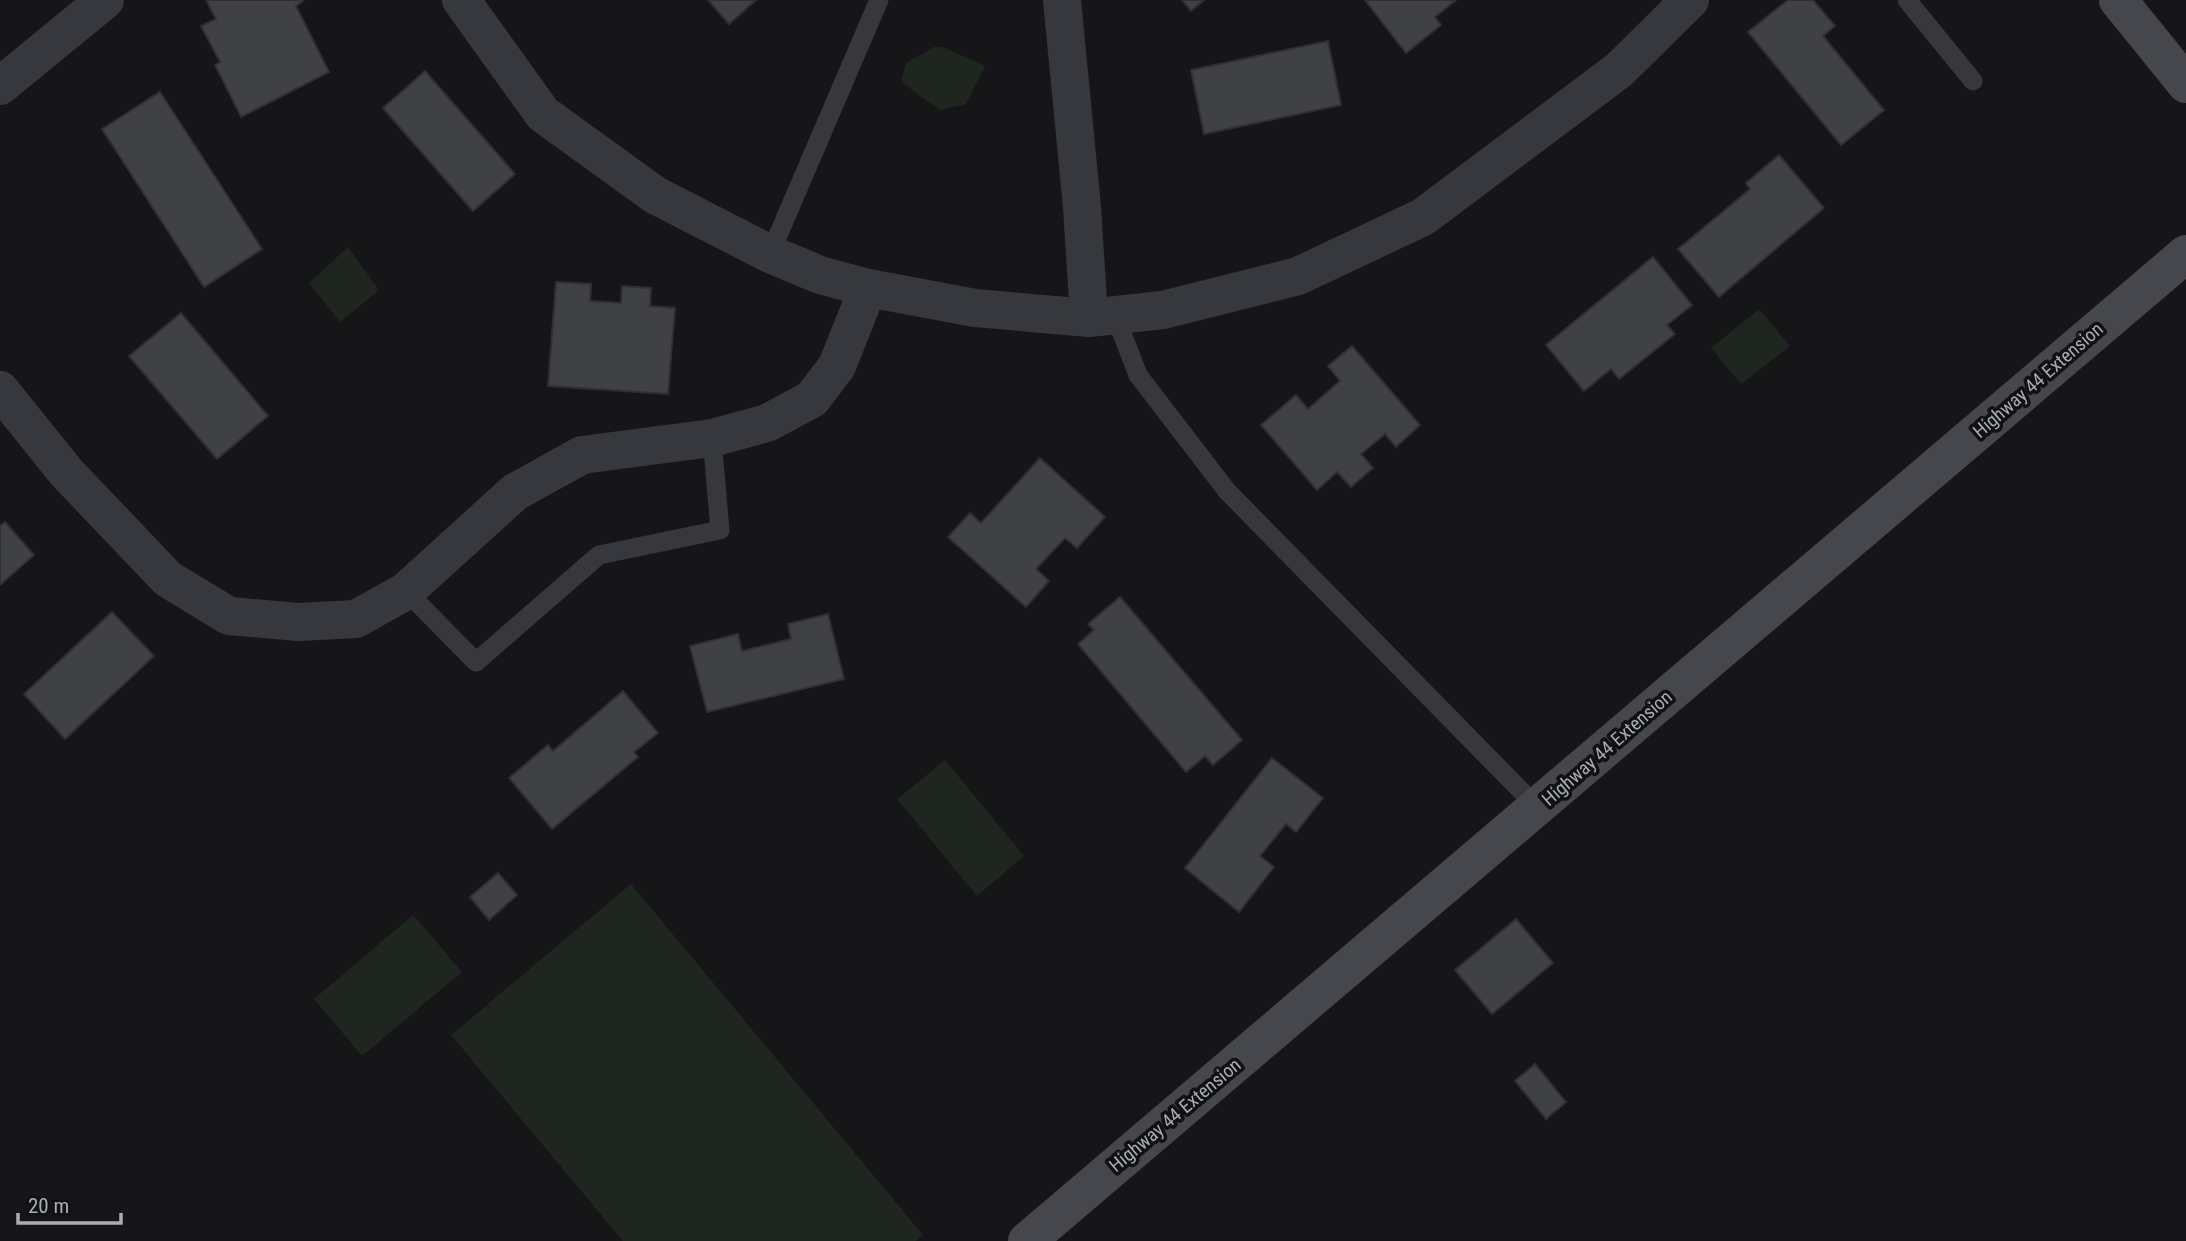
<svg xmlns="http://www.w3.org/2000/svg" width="2186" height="1241" viewBox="0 0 2186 1241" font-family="'Roboto Condensed',sans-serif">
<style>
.green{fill:#1e261f}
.building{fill:#404145;stroke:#303034;stroke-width:2}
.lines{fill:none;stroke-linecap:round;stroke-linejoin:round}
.lane{stroke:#37383d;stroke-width:19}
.street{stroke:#37383d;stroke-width:38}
.secondary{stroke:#45474d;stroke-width:38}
.labels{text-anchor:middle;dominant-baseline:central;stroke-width:7;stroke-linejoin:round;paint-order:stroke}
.street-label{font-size:19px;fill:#a8adb8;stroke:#111113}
</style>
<rect width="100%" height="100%" fill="#161618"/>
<g class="green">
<path d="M934 47H943L985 66 966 104 940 110 901 82 906 63Z"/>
<path d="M348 247 379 290 340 322 309 283Z"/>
<path d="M1759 309 1790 346 1741 384 1711 348Z"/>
<path d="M945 760 1024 856 977 896 897 799Z"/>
<path d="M631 884 923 1235 916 1241H623L451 1035Z"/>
<path d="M413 915 462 972 362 1056 314 999Z"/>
</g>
<g class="building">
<path d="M206 0H304L296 6 329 72 241 117 215 65 220 62 201 26 216 19Z"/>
<path d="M708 0H756L729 24Z"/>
<path d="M1182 0H1204L1191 11Z"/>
<path d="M1365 0H1456L1435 17 1441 25 1406 53Z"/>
<path d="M1788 0H1813L1835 26 1823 36 1884 110 1841 145 1748 32Z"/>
<path d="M1328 41 1341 105 1204 134 1191 70Z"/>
<path d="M425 71 515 174 473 211 383 108Z"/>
<path d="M160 92 262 249 204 287 102 129Z"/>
<path d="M1779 155 1824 208 1719 297 1678 249 1750 189 1746 183Z"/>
<path d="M1653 257 1692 305 1667 325 1675 334 1619 379 1611 369 1584 391 1546 345Z"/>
<path d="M556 282 591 284 590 301 621 303 622 286 651 288 650 306 675 308 668 394 548 386Z"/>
<path d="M181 313 268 416 217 459 129 356Z"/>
<path d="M1352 346 1420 425 1396 447 1385 434 1361 454 1373 468 1351 487 1337 472 1317 490 1261 425 1296 395 1308 409 1340 381 1328 366Z"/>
<path d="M1040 458 1105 517 1077 548 1065 538 1036 569 1049 581 1026 607 948 537 970 513 981 523Z"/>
<path d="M5 522 34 555 0 585V526Z"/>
<path d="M1120 597 1242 740 1213 765 1205 756 1186 772 1078 644 1094 630 1088 624Z"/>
<path d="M112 612 154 656 65 739 24 694Z"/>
<path d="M828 614 844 679 707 712 690 646 738 634 742 651 791 639 788 624Z"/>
<path d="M623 691 658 733 634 752 638 757 552 829 509 778 548 745 553 751Z"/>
<path d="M1272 758 1323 798 1296 832 1286 824 1260 856 1274 867 1239 912 1185 868Z"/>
<path d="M498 873 517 895 489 920 470 897Z"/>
<path d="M1516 919 1553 963 1492 1014 1455 970Z"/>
<path d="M1535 1064 1566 1102 1546 1119 1515 1081Z"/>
</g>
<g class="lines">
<g class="lane">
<path d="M1907 0 1973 81"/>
<path d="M770 254 879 0"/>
<path d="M1115 315 1138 375 1227 491 1538 808"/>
<path d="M406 591 476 662 599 555 720 530 712 438"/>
</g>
<g class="street">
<path d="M461 0 543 114 655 195 770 254 820 275 868 288 975 308 1089 318 1163 310 1298 276 1423 217 1619 70 1690 0"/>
<path d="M1062 0 1082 207 1089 318"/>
<path d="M0 86 105 0"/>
<path d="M0 390 66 472 168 579 229 616 299 622 356 619 406 591 515 492 582 455 712 438 767 423 812 399 837 366 868 288"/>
</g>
<g class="secondary">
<path d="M2118 0 2186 84"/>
<path d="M1027 1241 2186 254"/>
</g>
</g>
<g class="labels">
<g class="street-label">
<text transform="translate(2038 380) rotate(-41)">Highway 44 Extension</text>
<text transform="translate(1607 748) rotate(-41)">Highway 44 Extension</text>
<text transform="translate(1175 1115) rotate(-40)">Highway 44 Extension</text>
</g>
</g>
<path d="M18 1213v10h103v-10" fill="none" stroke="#a8adb8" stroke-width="3.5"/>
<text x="28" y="1213" font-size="21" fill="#a8adb8" stroke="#111113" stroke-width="5" paint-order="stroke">20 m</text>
</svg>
